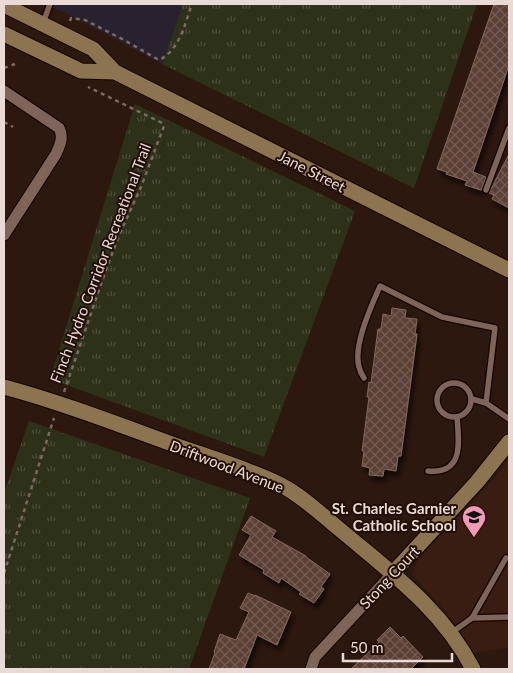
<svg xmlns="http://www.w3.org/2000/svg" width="513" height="673" viewBox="0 0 513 673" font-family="Lato,sans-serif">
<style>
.commercial{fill:#2a2130}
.built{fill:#391d12}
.grass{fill:url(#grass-tufts)}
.building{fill:url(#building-cross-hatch);stroke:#82675d;filter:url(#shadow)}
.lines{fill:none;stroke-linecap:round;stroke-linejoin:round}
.lane-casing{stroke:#140300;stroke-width:8}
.street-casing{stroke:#140300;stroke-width:13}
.secondary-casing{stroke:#140300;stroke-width:17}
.path{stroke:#7c6962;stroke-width:2.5;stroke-dasharray:4 4;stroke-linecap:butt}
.lane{stroke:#7f645a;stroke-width:5.5}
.street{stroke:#7f645a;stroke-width:11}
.secondary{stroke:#8d7450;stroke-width:15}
.labels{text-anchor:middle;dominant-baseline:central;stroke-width:4;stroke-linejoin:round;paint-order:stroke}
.street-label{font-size:15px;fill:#eadad5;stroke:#230e07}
.poi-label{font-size:15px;font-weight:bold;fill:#eadad5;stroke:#230e07;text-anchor:end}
</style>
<defs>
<pattern id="grass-tufts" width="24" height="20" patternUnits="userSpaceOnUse" patternTransform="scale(1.25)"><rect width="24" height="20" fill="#2d311a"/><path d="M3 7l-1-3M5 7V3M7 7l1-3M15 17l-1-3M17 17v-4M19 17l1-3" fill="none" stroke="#4c4e3a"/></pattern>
<pattern id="building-cross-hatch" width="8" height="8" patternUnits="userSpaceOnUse" patternTransform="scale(1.25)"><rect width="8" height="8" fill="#5b4036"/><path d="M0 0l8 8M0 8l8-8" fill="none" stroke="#735b52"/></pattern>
<filter id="shadow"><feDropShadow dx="3" dy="5.5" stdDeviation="2.5" flood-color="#0009"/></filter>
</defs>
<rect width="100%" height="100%" fill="#2d180f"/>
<path class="commercial" d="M46 4H183L162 64 74 17Z"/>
<path class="built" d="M509 459V647L474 653 465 638 451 618 415 577 413 575 414 567 419 559 492 481Z"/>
<g class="grass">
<path d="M183 4H477L414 188 162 64Z"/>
<path d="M135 104 355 211 264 457 50 379Z"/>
<path d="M29 421 250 498 189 669H4V493Z"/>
</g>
<g class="building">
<path d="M494 4H509V65L473 172 486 177 481 190 465 185 467 181 446 174 447 172 437 169Z"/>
<path d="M509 154V208L492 199 494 195 489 193 494 183Z"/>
<path d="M392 308 406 310 405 318 417 319 415 334H417L401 456H398L396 471 384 469 383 476 369 475 370 468 362 466 364 451H362L369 397H367L369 382 371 383 378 329H381L383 314 391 316Z"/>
<path d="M251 516 276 531 272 537 306 556V557L330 574 321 587 324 589 314 603 299 594 301 592 281 578 279 583 263 573 264 570 239 555 251 535 242 530Z"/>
<path d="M248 593 255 596V595L291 612 277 645 257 635 244 669H209L215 653 214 652 220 634 236 640 249 612 240 608Z"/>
<path d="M390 627 401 638 403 636 423 657 411 669H351L379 642 377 640Z"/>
</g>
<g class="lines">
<g class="lane-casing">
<g id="lane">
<path d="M43 23 50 4"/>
<path d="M486 190 509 128"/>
<path d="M364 378C362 375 360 371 359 367 353 345 371 307 380 286L442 317 495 328 486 403 509 419"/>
<circle cx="454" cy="400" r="17"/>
<path d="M472 399 486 403"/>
<path d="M428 471C464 474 459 443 457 417"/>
<path d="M472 618 506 558"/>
<path d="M451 633 472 618 509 617"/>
</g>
</g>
<g class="street-casing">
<g id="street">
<path d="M4 91 59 128C64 137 60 145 56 154L4 235"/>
<path d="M311 669 315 657 393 573"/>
</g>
</g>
<g class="secondary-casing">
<g id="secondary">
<path d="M4 5 93 49 115 72 509 270"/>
<path d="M4 34 81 71 115 72"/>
<path d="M4 387C60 402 117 424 172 444 208 457 247 468 281 485 304 497 324 517 344 533 393 574 443 611 473 669"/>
<path d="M393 573 477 482 509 442"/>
</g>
</g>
<g class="path">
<path d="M70 21 71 18 85 20 124 40 159 60C180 50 185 23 192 4"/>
<path d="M4 68 15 64"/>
<path d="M4 122 13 127"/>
<path d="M64 392 107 267 121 231 141 187 164 126 162 123 88 87"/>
<path d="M4 573 54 418"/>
</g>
<use href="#lane" class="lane"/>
<use href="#street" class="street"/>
<use href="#secondary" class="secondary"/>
</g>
<defs>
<g id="school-pin" transform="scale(1.25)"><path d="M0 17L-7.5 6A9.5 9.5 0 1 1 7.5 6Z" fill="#f09ab7" stroke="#230e07"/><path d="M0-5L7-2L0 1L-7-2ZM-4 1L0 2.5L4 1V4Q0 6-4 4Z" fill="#111"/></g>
</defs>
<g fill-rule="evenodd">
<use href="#school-pin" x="474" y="517"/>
</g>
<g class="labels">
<g class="street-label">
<text transform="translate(312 171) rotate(27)">Jane Street</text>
<text transform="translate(100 263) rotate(-69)">Finch Hydro Corridor Recreational Trail</text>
<text transform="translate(227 466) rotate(21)">Driftwood Avenue</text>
<text transform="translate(389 577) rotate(-47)">Stong Court</text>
</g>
<g class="poi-label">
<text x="456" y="508">St. Charles Garnier<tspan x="456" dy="17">Catholic School</tspan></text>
</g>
</g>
<rect width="513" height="673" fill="none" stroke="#eadad5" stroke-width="10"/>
<path d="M343 653v8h109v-8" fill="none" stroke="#eadad5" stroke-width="2.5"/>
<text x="350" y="653" font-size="15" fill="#eadad5" stroke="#230e07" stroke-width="4" paint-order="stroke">50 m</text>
</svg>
